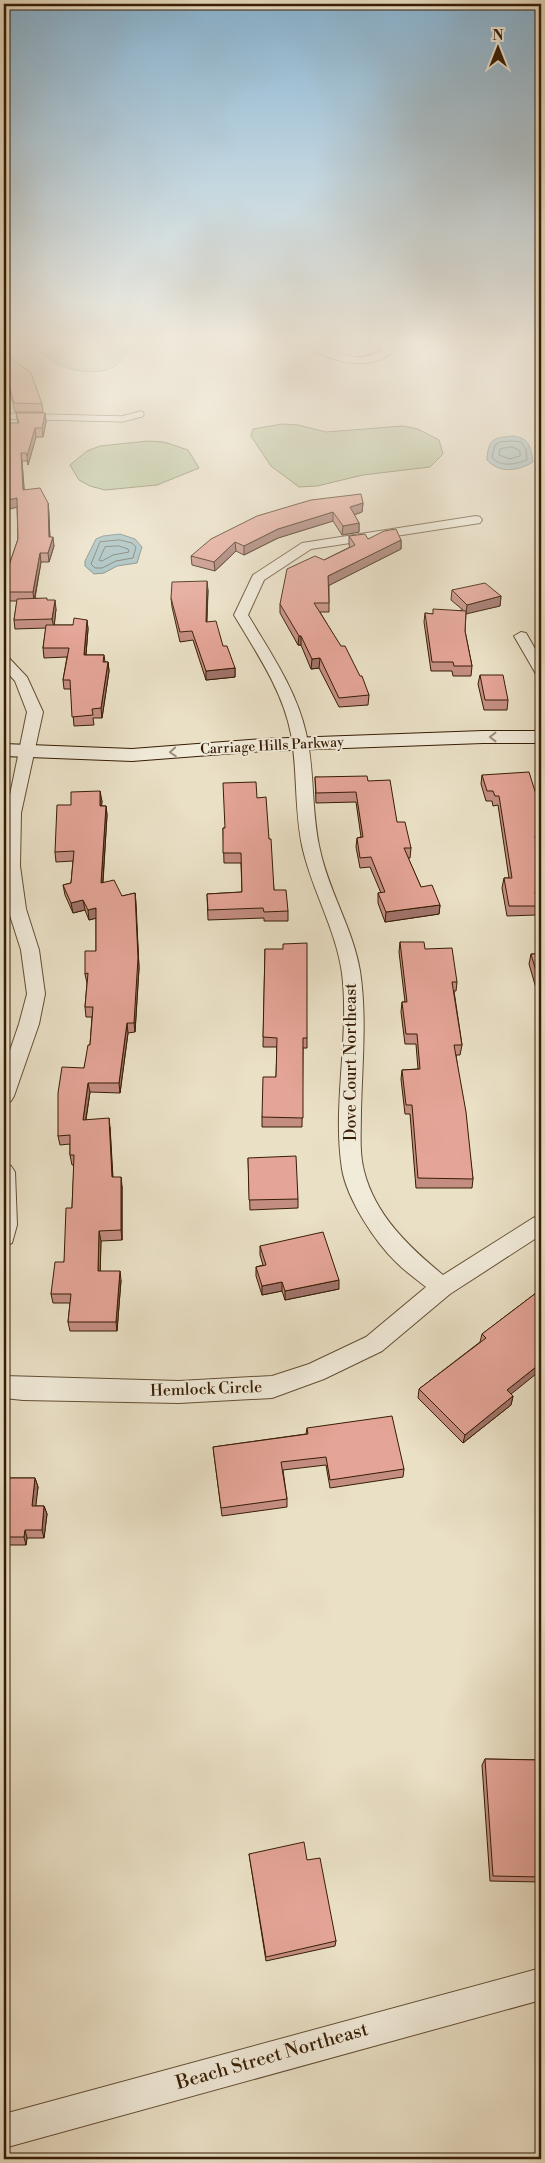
<svg xmlns="http://www.w3.org/2000/svg" width="545" height="2163" viewBox="0 0 545 2163" font-family="'Libre Bodoni',serif">
<style>
.green{fill:#b4c397;stroke:#76704e}
.water{fill:#9bbbbe;stroke:#737c74}
.lines{fill:none;stroke-linecap:round;stroke-linejoin:round}
.shore{stroke:#696c61;stroke-width:1}
.lane-casing{stroke:#644e34;stroke-width:7}
.street-casing{stroke:#644e34;stroke-width:2}
.secondary-casing{stroke:#371d04;stroke-width:2}
.lane{stroke:#f1ebda;stroke-width:5.5}
.street{fill:#f1ebda;fill-rule:evenodd}
.secondary{fill:#f1ebda;fill-rule:evenodd}
.wall{fill:#c48d82;stroke:#371d04}
.shaded-wall{fill:#a0736a;stroke:#371d04}
.building{fill:#e4a497;stroke:#371d04}
.oneway{stroke:#9d8e7a}
.labels{text-anchor:middle;dominant-baseline:central;stroke-width:4;stroke-linejoin:round;paint-order:stroke}
.far-street-label{font-size:14px;fill:#371d04;stroke:#f1ebda}
.street-label{font-size:16px;fill:#371d04;stroke:#f1ebda}
.near-street-label{font-size:19px;fill:#371d04;stroke:#f1ebda}
</style>
<rect width="100%" height="100%" fill="#eae0c6"/>
<filter id="stains"><feTurbulence type="fractalNoise" baseFrequency=".004" numOctaves="4"/><feColorMatrix values="0 0 0 0 .2 0 0 0 0 .09 0 0 0 0 .02 0 0 0 .5 -.17"/></filter>
<radialGradient id="worn" r=".72"><stop offset=".6" stop-color="#630" stop-opacity="0"/><stop offset="1" stop-color="#630" stop-opacity=".3"/></radialGradient>
<g class="green">
<path d="M37 340H126L129 352C125 356 120 363 115 366 94 380 44 367 35 343Z"/>
<path d="M282 424 298 425 326 432 403 426 418 429 439 440 443 454 430 467 363 475 317 486 299 487 271 466 251 436 253 429Z"/>
<path d="M148 441 164 442 188 450 199 468 157 485 105 490 90 486 79 480 70 465 87 451 100 446Z"/>
</g>
<g class="water">
<path d="M513 436C529 438 531 447 533 462 518 471 500 474 487 460 488 438 494 438 513 436Z"/>
<path d="M120 534 135 539 142 547 137 563 117 566 104 573 94 574 85 566V561L96 539 103 536Z"/>
</g>
<g class="lines">
<g class="shore">
<path d="M513 441 521 442 526 449 527 460C516 464 500 468 492 457L495 445 500 442Z"/>
<path d="M513 447 520 451V456L510 459 499 455 500 449Z"/>
<path d="M120 540 132 543 136 547 133 558 116 561 102 568H95L91 564 100 542Z"/>
<path d="M119 546 128 549 129 552 113 555 102 561 99 560 105 547Z"/>
</g>
<g class="lane-casing">
<path id="lane" d="M4 416 122 419 141 414"/>
</g>
<g class="street-casing">
<g id="street">
<path d="M301 340C331 337 342 372 382 350L376 340H389L393 351C372 374 320 361 301 340Z"/>
<path d="M476 516 480 517 482 520 480 523 311 549 264 580 248 615C270 652 297 691 306 733 315 771 311 812 320 850 329 892 353 929 360 971 367 1017 362 1065 361 1111 361 1131 359 1152 364 1171 375 1215 409 1247 443 1275L533 1218 541 1215V1235L450 1294 382 1351 324 1379 272 1398 179 1403 23 1400 4 1398V1376L179 1381 272 1376 309 1364 366 1337 426 1287C416 1279 406 1272 397 1263 375 1242 347 1199 342 1169 332 1104 350 1038 342 973 336 930 313 892 303 850 294 813 298 772 291 734 283 691 256 652 234 615L253 575 302 543Z"/>
<path d="M521 632 526 633 541 659V675L536 674 514 636Z"/>
<path d="M4 657 9 658 27 677 43 712 21 813 20 866 26 909 39 950 45 994 39 1024 14 1096 11 1101 4 1104V1068L19 1024 27 994 21 950 8 909 4 876V824L27 712 15 681 4 669Z"/>
<path d="M4 1164 11 1166 15 1172 17 1225 12 1243 4 1246Z"/>
<path d="M541 1968V2000L4 2148V2114Z"/>
</g>
</g>
<g class="secondary-casing">
<path id="secondary" d="M483 731H541V743H483L263 751 132 761 4 756V744L132 749 263 739Z"/>
</g>
<use href="#lane" class="lane"/>
<use href="#street" class="street"/>
<use href="#secondary" class="secondary"/>
</g>
<g class="wall">
<path d="M533 340H541V347L533 343Z"/>
<path d="M4 352 42 404 43 412H15L11 396 4 397Z"/>
<path d="M16 413H45L46 422 43 437H36L28 465 27 461H22L24 490 48 503 50 537 54 546 49 562H41L35 598 47 600 56 609 54 625H73L87 620 88 629 86 655H104L105 662H108L109 671 102 718H93L94 725 74 726 71 689H64L63 680 67 657 44 658 43 648 46 628 15 629 14 620 17 601H4V580L18 539 17 507 9 509 4 498V435L18 423Z"/>
<path d="M363 503 362 512 354 515 359 523V532L342 535 333 521 278 538 244 555 236 551 215 571 192 565 191 556Z"/>
<path d="M349 536 368 539 401 540V549L329 585V612H320L369 695 368 705 339 707 319 668 311 669 301 645H298L280 613V604L324 560 350 547 349 545Z"/>
<path d="M208 590 207 622 223 646 235 668V677L206 680 193 640 180 642 172 607 171 598Z"/>
<path d="M452 590 501 596 500 606 466 613 465 631 472 666 471 676H453L452 671H431L424 622 425 613 433 614 463 610 451 600Z"/>
<path d="M480 675 508 700 507 710H484L478 684Z"/>
<path d="M482 775 541 815V845H537L541 869V902H537L538 906 536 915 507 916 502 888 504 878H509L498 805 493 806 492 801H486L481 784Z"/>
<path d="M315 777 368 781 397 822 411 848 410 858H408L421 887 440 905 439 914 385 922 378 903V893H381L370 867 360 868 356 847 357 838 361 837 356 802 316 803Z"/>
<path d="M257 798 269 839 274 890 288 911V921H264V918L208 920 207 894 242 892 241 863H224L223 828H225Z"/>
<path d="M102 801 101 806H106L107 815 103 883 122 896 135 893 136 902 139 968 135 1032 128 1033 120 1093 90 1092 86 1120 110 1127 113 1177 122 1186V1240L101 1241 100 1271 121 1280 117 1331H70L68 1322 70 1303H53L51 1294 64 1262 72 1208 74 1165H72L70 1155V1144L60 1145 58 1136 84 1068 90 1045 92 1017H86L85 1007 87 983 85 974 96 951V918L89 920 85 910 73 913 65 895 63 885 71 883 73 861 56 862 55 852 71 805Z"/>
<path d="M400 942 425 949 457 982 456 991H454L462 1045 460 1055H456L473 1179 472 1188H416L410 1114H405L401 1079 402 1070 418 1069 416 1044H405L401 1012 402 1002H405L399 952Z"/>
<path d="M539 945H541V995H538L529 964 531 954H537Z"/>
<path d="M265 949 307 1038V1048H303L302 1127H262V1117L276 1077 277 1047H263Z"/>
<path d="M248 1158 298 1199V1208L250 1210Z"/>
<path d="M260 1246 339 1289 285 1300 282 1291 262 1295 256 1276V1267L263 1265 260 1255Z"/>
<path d="M536 1293 511 1394 513 1396 511 1405 463 1443 418 1398 419 1389 480 1342 482 1334Z"/>
<path d="M307 1428 404 1469 403 1477 330 1488 326 1465 283 1470 287 1499V1507L222 1516 213 1447 306 1434Z"/>
<path d="M4 1478H35L38 1487 35 1506H44L47 1514 44 1538H27L26 1545H4Z"/>
<path d="M485 1759 541 1760V1880L540 1882 490 1881 482 1765Z"/>
<path d="M249 1854 307 1860 336 1941 335 1946 266 1961Z"/>
</g>
<g class="shaded-wall">
<path d="M4 388H10L11 396 4 397Z"/>
<path d="M45 413 46 422 43 437 42 428Z"/>
<path d="M35 428 36 437 28 465 27 456Z"/>
<path d="M21 453 22 461 25 499 23 490Z"/>
<path d="M17 498 18 507 9 509 8 500Z"/>
<path d="M48 503 49 512 50 545 49 537Z"/>
<path d="M363 503 362 512 350 516V507Z"/>
<path d="M333 512V521L278 538 244 555V546L278 529Z"/>
<path d="M359 523V532L342 535 343 526Z"/>
<path d="M53 537 54 546 49 562 48 553Z"/>
<path d="M401 540V549L328 586V576Z"/>
<path d="M235 542 236 551 215 571 214 562Z"/>
<path d="M40 553 41 562 34 601 33 592Z"/>
<path d="M207 581 208 590 206 631V622Z"/>
<path d="M501 596 500 606 466 614 467 605Z"/>
<path d="M55 600 56 609 54 628 52 619Z"/>
<path d="M87 620 88 629 85 665 84 655Z"/>
<path d="M299 636H301V645H298Z"/>
<path d="M320 658 319 668 311 669 312 659Z"/>
<path d="M108 662 109 671 102 718 101 708Z"/>
<path d="M235 668V677L206 680V671Z"/>
<path d="M100 791 102 801 101 816 100 806Z"/>
<path d="M106 806 107 815 102 893 101 883Z"/>
<path d="M135 893 139 968 135 1032 134 1023Z"/>
<path d="M83 900 85 910 73 913 71 903Z"/>
<path d="M440 905 439 914 385 922 386 912Z"/>
<path d="M96 908 97 918 89 920 88 910Z"/>
<path d="M127 1023 128 1033 120 1093 119 1083Z"/>
<path d="M88 1083 90 1092 84 1130 83 1120Z"/>
<path d="M109 1118 110 1127 113 1187 112 1177Z"/>
<path d="M121 1177 122 1186V1240L121 1230Z"/>
<path d="M99 1231 101 1241 100 1280 98 1271Z"/>
<path d="M120 1271 121 1280 117 1331 116 1322Z"/>
<path d="M339 1280V1289L285 1300V1291Z"/>
<path d="M282 1282V1291L262 1295V1286Z"/>
<path d="M541 1363V1370L505 1399 507 1390Z"/>
<path d="M513 1396 511 1405 463 1443 465 1435Z"/>
<path d="M35 1478 38 1487 35 1514 32 1506Z"/>
<path d="M44 1506 47 1514 44 1538 42 1530Z"/>
<path d="M25 1530 27 1538 26 1545 24 1537Z"/>
</g>
<g class="building">
<path d="M4 352 31 373 42 404 14 403 10 388H4Z"/>
<path d="M16 413H45L42 428H35L27 456 26 453H21L23 490 40 488 48 503 49 537H53L48 553H40L33 592H4V580L18 539 17 498 8 500 4 492V435L8 423H19Z"/>
<path d="M361 494 363 503 350 507 359 523 343 526 333 512 278 529 244 546 235 542 214 562 191 556 211 539 257 516 311 500Z"/>
<path d="M396 529 401 540 328 576 329 603H314L341 646H345L360 676H362L369 695 339 698 320 658 312 659 301 636H299L280 604 287 569 315 556 324 560 355 545 349 536 365 534 368 539 384 531Z"/>
<path d="M207 581 206 622 216 621 223 646H227L235 668 206 671 192 631 180 632 171 598 172 582Z"/>
<path d="M485 583 501 596 467 605 452 590Z"/>
<path d="M47 598V600H55L52 619 14 620 17 599Z"/>
<path d="M433 609 466 611 465 631 472 666H454L453 662H432L425 613 433 614Z"/>
<path d="M74 618 87 620 84 655H104L103 662H108L101 708 92 709 93 715 72 717 70 680H63L69 648H43L46 625H73Z"/>
<path d="M480 675H503L508 700H485Z"/>
<path d="M529 772 539 804 541 815V836H535L541 869V892H535L538 906H509L504 878H512L499 796H495L493 791H487L482 775Z"/>
<path d="M367 776 368 781 390 780 397 822H405L411 848H404L421 887 432 885 440 905 386 912 378 893 385 892 371 857 360 858 357 838 363 837 356 792 316 793 315 777Z"/>
<path d="M256 782 257 798 266 797 269 839H271L274 890H286L288 911 264 912 263 908 208 910 207 894 242 892 241 853H223V828H225L223 783Z"/>
<path d="M100 791V806H106L101 883 114 880 122 896 135 893 138 958 134 1023H127L119 1083H88L83 1120 109 1118 112 1177H121V1230L99 1231 98 1271H120L116 1322H68L71 1294H51L55 1262H64L66 1208H72L74 1155H70V1135L58 1136V1093L62 1067 84 1068 88 1045H90L93 1007H85L88 973 85 974V951H96V908L88 910 83 900 71 903 63 885 71 883 74 851 55 852 57 805H71V792Z"/>
<path d="M400 942H424L425 949 452 948 457 982H452L462 1045H454L466 1112 473 1179 418 1178 412 1105H406L402 1070 420 1069 417 1034H406L402 1002H407Z"/>
<path d="M307 943V1038H303V1118L262 1117 263 1077H276L277 1038 263 1037 265 949H283V944Z"/>
<path d="M539 945H541V952Z"/>
<path d="M531 954H541V985H540Z"/>
<path d="M296 1156 298 1199 249 1200 248 1158Z"/>
<path d="M323 1232 339 1280 285 1291 282 1282 262 1286 256 1267 266 1265 260 1246Z"/>
<path d="M536 1293 541 1298V1363L507 1390 513 1396 465 1435 419 1389 486 1338 482 1334Z"/>
<path d="M392 1416 404 1469 330 1480 326 1457 281 1462 287 1499 221 1508 213 1447 308 1434 307 1428Z"/>
<path d="M4 1478H35L32 1506H44L42 1530H25L24 1537H4Z"/>
<path d="M485 1759 541 1760V1847H540L541 1877 493 1876Z"/>
<path d="M304 1842 307 1860 320 1858 336 1941 266 1957 249 1854Z"/>
</g>
<defs><path id="oneway-chevron" d="M-2-3.5L2.5 0L-2 3.5" fill="none" stroke-width="1.6" stroke-linecap="round" stroke-linejoin="round" transform="scale(1.25)"/></defs>
<g class="oneway">
<use href="#oneway-chevron" transform="translate(493 737) rotate(-180)"/>
<use href="#oneway-chevron" transform="translate(173 752) rotate(176)"/>
</g>
<linearGradient id="sky" x2="0" y2="1"><stop stop-color="#89b7d7"/><stop offset="0.53" stop-color="#f6f1e5"/><stop offset="1" stop-color="#f6f1e5" stop-opacity="0"/></linearGradient>
<rect width="545" height="642" fill="url(#sky)"/>
<g class="labels">
<g class="far-street-label">
<text transform="translate(272 746) rotate(-3)">Carriage Hills Parkway</text>
</g>
<g class="street-label">
<text transform="translate(351 1062) rotate(-90)">Dove Court Northeast</text>
<text transform="translate(206 1389) rotate(-2)">Hemlock Circle</text>
</g>
<g class="near-street-label">
<text transform="translate(272 2056) rotate(-16)">Beach Street Northeast</text>
</g>
</g>
<rect width="545" height="2163" fill="none" stroke="#eae0c6" stroke-width="20"/>
<rect x="5" y="5" width="535" height="2153" fill="none" stroke="#371d04" stroke-width="2.5"/>
<rect x="10" y="10" width="525" height="2143" fill="none" stroke="#371d04"/>
<g transform="translate(498 48)" stroke="#f1ebda" stroke-width="4" paint-order="stroke">
<path d="M0-4L9 19L0 12L-9 19Z" fill="#371d04"/>
<text y="-8" font-size="14" font-weight="bold" text-anchor="middle" fill="#371d04">N</text>
</g>
<rect width="100%" height="100%" filter="url(#stains)"/>
<rect width="100%" height="100%" fill="url(#worn)"/>
</svg>
